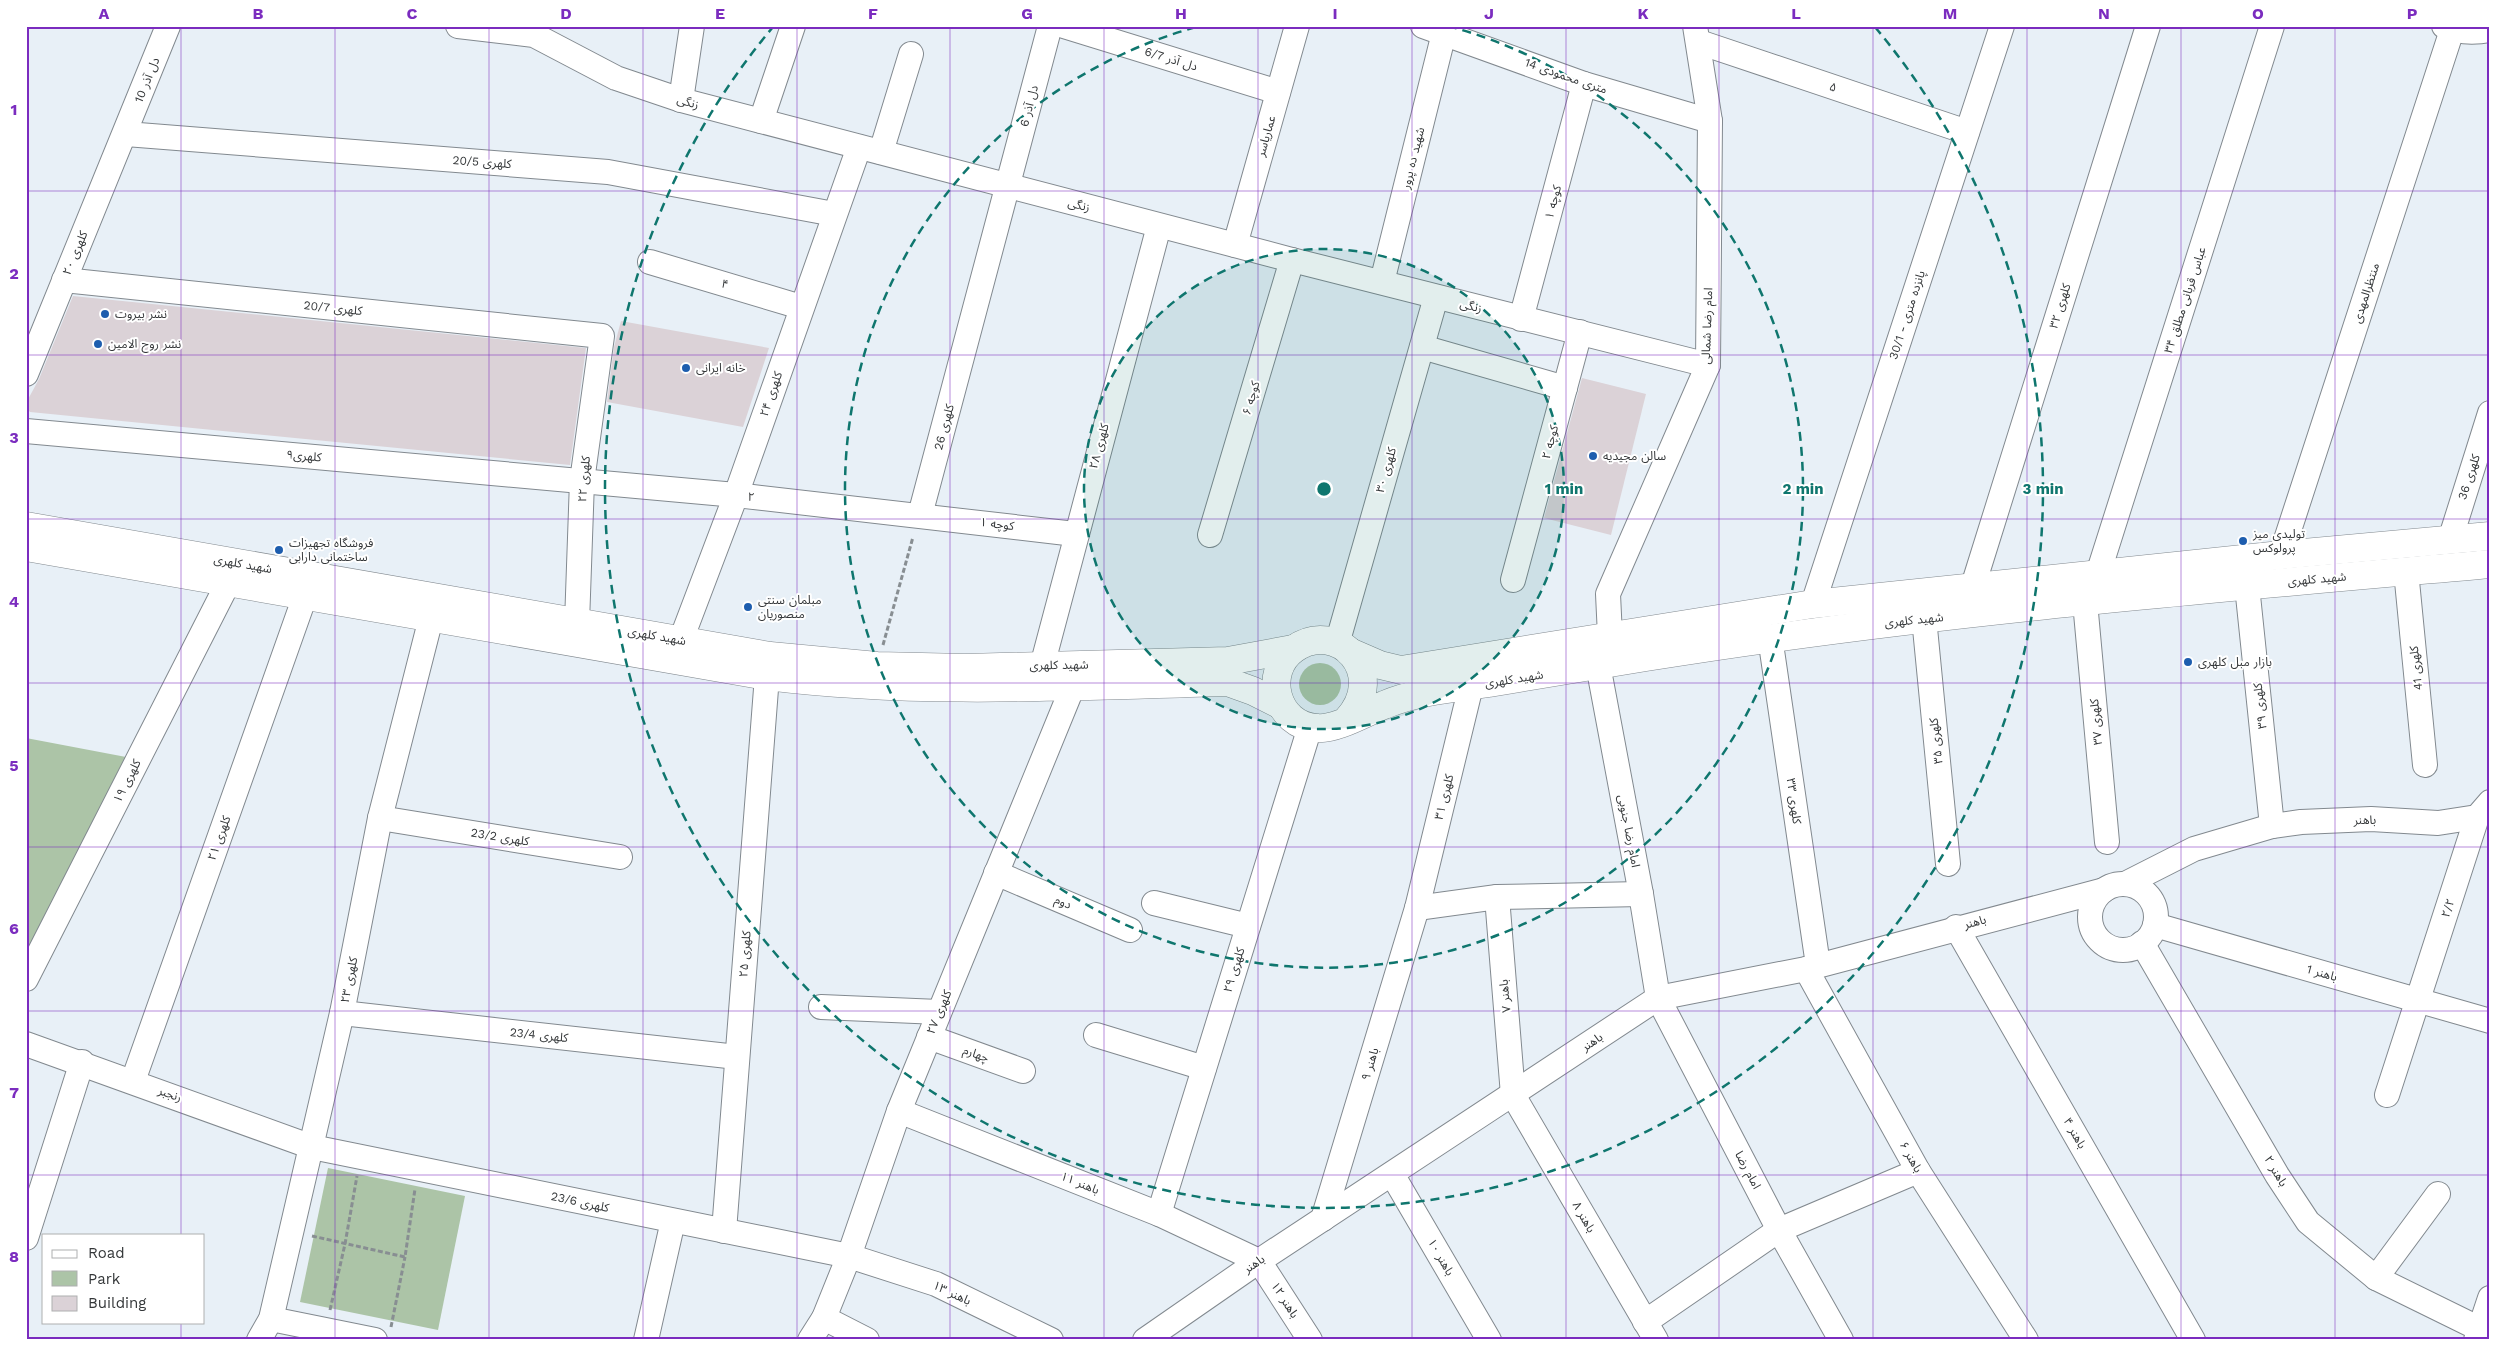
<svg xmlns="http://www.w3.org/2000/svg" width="2516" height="1366" viewBox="0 0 2516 1366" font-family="'Work Sans','Noto Sans Arabic',sans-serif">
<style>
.green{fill:#acc4a7}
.building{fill:#dbd2d7}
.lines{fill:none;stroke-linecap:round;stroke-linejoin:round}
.street-casing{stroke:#82898f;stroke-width:26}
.secondary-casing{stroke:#82898f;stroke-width:29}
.path{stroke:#888e92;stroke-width:3;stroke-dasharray:5 2.5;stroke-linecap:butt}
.street{stroke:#fff;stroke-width:24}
.secondary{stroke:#fff;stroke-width:28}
.grid{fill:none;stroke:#7b2cbf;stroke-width:1;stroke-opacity:0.55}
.ring{fill:none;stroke:#0f766e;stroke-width:2.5;stroke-dasharray:9 6}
.poi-dot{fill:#1d5dae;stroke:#fff;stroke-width:2}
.labels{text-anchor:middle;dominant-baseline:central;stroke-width:4;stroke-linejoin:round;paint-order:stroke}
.street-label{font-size:12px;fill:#343739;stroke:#fff}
.poi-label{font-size:12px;fill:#343739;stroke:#fff;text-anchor:start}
.centre{fill:#0f766e;stroke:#fff;stroke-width:2.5}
.ring-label{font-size:15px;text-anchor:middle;font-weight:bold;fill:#0f766e;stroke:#fff;stroke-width:4;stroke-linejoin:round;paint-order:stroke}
.neatline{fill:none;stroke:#7b2cbf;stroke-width:2}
.grid-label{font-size:16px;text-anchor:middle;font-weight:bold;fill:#7b2cbf}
</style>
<rect width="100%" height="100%" fill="#e8f0f7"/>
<g class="green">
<circle cx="1320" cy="684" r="21"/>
<path d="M26 738 126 757 26 954Z"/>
<path d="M328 1168 465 1196 438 1330 300 1302Z"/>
</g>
<g class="building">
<path d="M73 296 586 348 570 465 30 412 26 408V403L39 379Z"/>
<path d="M621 321 769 348 743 427 607 402 614 347Z"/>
<path d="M1582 378 1646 394 1611 535 1544 518Z"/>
</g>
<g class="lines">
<g class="street-casing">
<g id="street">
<path d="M458 26 534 35 616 78 681 100 1292 260 1708 365"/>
<path d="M1064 26 1278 92"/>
<path d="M1423 26 1584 84 1710 121"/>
<path d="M2444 26C2459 33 2474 33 2490 30"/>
<path d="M1699 42 1967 132"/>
<path d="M681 100 692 26"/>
<path d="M761 121 793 26"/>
<path d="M126 134 608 172 834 214"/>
<path d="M881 152 911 54"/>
<path d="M1235 245 1297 26"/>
<path d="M650 262 801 307"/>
<path d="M64 280 602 336 582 481 577 623"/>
<path d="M1382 282 1444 33"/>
<path d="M1521 319 1584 84"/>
<path d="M1422 347 1565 388"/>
<path d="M26 374 168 26"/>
<path d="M26 431 736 495 1075 534"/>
<path d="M920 515 1050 26"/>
<path d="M1210 535 1292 260"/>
<path d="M2450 540 2490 413"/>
<path d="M2281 555 2452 30"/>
<path d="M2406 571 2425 765"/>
<path d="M2098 574 2272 26"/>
<path d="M1513 580 1580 332"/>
<path d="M1973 586 2148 26"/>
<path d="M2247 586 2272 826"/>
<path d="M2085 602 2107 842"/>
<path d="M1813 604 2002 26"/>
<path d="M1924 618 1948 864"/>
<path d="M1610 636 1608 594 1708 365 1710 121 1695 26"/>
<path d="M1770 637 1818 965"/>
<path d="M681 640 736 495 859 147"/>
<path d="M1337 644 1436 297"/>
<path d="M1598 665 1641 894 1658 998 1779 1230 1841 1340"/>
<path d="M1042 666 1159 226"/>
<path d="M380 818 620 857"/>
<path d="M996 873 1130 930"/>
<path d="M2125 884 2194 849 2272 826 2301 822 2371 819 2438 823 2477 817 2490 802"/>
<circle cx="2123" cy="917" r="33"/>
<path d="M1497 897 1513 1095 1656 1340"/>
<path d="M1154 903 1248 926"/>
<path d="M1417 908 1497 897 1641 894"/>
<path d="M2155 925 2490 1021"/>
<path d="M1956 927 2193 1340"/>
<path d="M2142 943 2277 1175 2308 1222 2376 1278 2490 1334"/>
<path d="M1806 969 1918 1171 2026 1340"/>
<path d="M26 979 228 583"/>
<path d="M821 1007 939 1012"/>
<path d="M342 1013 737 1057"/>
<path d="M1096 1035 1204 1068"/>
<path d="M929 1037 1023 1071"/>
<path d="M26 1044 312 1147 849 1256 936 1284 1051 1340"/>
<path d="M133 1081 305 596"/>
<path d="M2387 1095 2477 817"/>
<path d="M899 1111 1159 1214 1259 1261 1310 1340"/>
<path d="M1392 1174 1489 1340"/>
<path d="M1159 1214 1310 727"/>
<path d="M1323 1219 1417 908 1471 686"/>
<path d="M724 1231 767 676"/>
<path d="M26 1238 82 1062"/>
<path d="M2376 1278 2438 1194"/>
<path d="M824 1318 867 1340"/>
<path d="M271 1319 375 1340"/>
<path d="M1645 1322 1779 1230 1918 1171"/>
<path d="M259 1340 271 1319 342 1013 380 818 431 618"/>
<path d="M646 1340 673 1221"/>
<path d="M810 1340 824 1318 849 1256 899 1111 1073 686"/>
<path d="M1145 1340 1259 1261 1658 998 1806 969 2104 890"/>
<path d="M2476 1340 2490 1298"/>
</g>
</g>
<g class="secondary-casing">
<g id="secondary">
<path d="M26 526 770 656 877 666 966 668 1228 661 1293 649"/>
<path d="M26 547 767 676C920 695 1074 686 1228 682L1253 691 1281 705"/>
<path d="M1350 652 1380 665 1401 670 1813 604 2281 555 2490 536"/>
<path d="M1347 720C1390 673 1337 618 1294 649 1262 672 1276 726 1317 728 1336 730 1366 712 1384 705 1417 691 1454 688 1489 683 1541 674 1593 666 1646 657 1925 612 2208 589 2490 564"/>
</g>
</g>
<g class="path">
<path d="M883 645 913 537"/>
<path d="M312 1236 405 1257 415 1189"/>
<path d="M330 1310 345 1244 357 1176"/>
<path d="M391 1327 405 1257"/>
</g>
<use href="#street" class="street"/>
<use href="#secondary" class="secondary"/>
</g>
<path class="grid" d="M181 26V1235M335 26V1340M489 26V1340M643 26V1340M797 26V1340M950 26V1340M1104 26V1340M1258 26V1340M1412 26V1340M1566 26V1340M1719 26V1340M1873 26V1340M2027 26V1340M2181 26V1340M2335 26V1340M26 191H2490M26 355H2490M26 519H2490M26 683H2490M26 847H2490M26 1011H2490M26 1175H2490M181 1322V1340"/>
<circle cx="1324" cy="489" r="240" fill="#0f766e" fill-opacity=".12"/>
<g class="ring">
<circle cx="1324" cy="489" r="240"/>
<path d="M1448 26A479 479 0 1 1 1200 26"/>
<path d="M1875 27A719 719 0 1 1 773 27"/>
</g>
<g class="poi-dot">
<circle cx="105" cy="314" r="5"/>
<circle cx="98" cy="344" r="5"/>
<circle cx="686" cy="368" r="5"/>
<circle cx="1593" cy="456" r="5"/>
<circle cx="2243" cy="541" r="5"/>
<circle cx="279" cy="550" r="5"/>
<circle cx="748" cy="607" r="5"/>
<circle cx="2188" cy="662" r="5"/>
</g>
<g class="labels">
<g class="street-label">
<text transform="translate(1171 59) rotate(17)">دل آذر 6/7</text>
<text transform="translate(1566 76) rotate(19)">14 متری محمودی</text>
<text transform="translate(147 80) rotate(-68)">دل آذر 10</text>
<text transform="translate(1833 87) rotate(19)">۵</text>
<text transform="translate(688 102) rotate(16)">زنگی</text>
<text transform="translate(1029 106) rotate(-76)">دل آذر 6</text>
<text transform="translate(1266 136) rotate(-74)">عماریاسر</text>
<text transform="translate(1413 158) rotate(-76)">شهید ده پرور</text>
<text transform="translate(482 162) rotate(4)">کلهری 20/5</text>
<text transform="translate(1553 202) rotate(-75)">۱ کوچه</text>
<text transform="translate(1079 205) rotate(15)">زنگی</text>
<text transform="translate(75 253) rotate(-67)">کلهری ۲۰</text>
<text transform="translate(725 284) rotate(16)">۴</text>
<text transform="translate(2366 293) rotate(-72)">منتظرالمهدی</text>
<text transform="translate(2185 300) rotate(-72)">عباس قربانی مطلق ۳۴</text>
<text transform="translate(1471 306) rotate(15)">زنگی</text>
<text transform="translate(2060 306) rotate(-73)">کلهری ۳۲</text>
<text transform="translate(333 308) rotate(6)">کلهری 20/7</text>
<text transform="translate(1907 315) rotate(-72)">30/1 - پانزده متری</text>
<text transform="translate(1707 326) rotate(-88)">امام رضا شمالی</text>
<text transform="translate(771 394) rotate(-71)">کلهری ۲۴</text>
<text transform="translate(1251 398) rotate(-74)">۶ کوچه</text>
<text transform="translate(944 427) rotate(-75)">کلهری 26</text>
<text transform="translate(1550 442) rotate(-75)">۲ کوچه</text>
<text transform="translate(1099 446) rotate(-75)">کلهری ۲۸</text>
<text transform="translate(304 456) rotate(5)">کلهری۹</text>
<text transform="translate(1386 470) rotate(-74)">کلهری ۳۰</text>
<text transform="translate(2469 477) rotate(-72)">کلهری 36</text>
<text transform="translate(584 479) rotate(-85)">کلهری ۲۲</text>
<text transform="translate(751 497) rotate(6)">۲</text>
<text transform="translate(997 524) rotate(7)">۱ کوچه</text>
<text transform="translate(243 564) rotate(10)">شهید کلهری</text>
<text transform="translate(2317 579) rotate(-5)">شهید کلهری</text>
<text transform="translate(1914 620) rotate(-6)">شهید کلهری</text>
<text transform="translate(657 636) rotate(10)">شهید کلهری</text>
<text transform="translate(1059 665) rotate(-1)">شهید کلهری</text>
<text transform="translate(2416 668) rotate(-96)">کلهری 41</text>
<text transform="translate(1514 679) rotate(-9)">شهید کلهری</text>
<text transform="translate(2260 706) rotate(-96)">کلهری ۳۹</text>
<text transform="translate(2096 722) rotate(-95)">کلهری ۳۷</text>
<text transform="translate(1936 741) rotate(-96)">کلهری ۳۵</text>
<text transform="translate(127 781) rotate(-63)">کلهری ۱۹</text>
<text transform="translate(1444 797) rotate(-76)">کلهری ۳۱</text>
<text transform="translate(1794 801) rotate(82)">کلهری ۳۳</text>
<text transform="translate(2365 820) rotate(-1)">باهنر</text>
<text transform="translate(1629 831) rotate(79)">امام رضا جنوبی</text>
<text transform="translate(500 837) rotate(9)">کلهری 23/2</text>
<text transform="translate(219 838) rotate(-70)">کلهری ۲۱</text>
<text transform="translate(1063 902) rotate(23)">دوم</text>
<text transform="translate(2448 908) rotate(-72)">۲/۲</text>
<text transform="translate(1975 922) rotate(-15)">باهنر</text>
<text transform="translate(745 954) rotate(-86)">کلهری ۲۵</text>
<text transform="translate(1234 970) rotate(-73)">کلهری ۲۹</text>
<text transform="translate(2322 973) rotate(16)">باهنر 1</text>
<text transform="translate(349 980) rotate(-79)">کلهری ۲۳</text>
<text transform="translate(1505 996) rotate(-95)">باهنر ۷</text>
<text transform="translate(939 1012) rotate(-67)">کلهری ۲۷</text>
<text transform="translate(539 1035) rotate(6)">کلهری 23/4</text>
<text transform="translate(1592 1042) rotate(-34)">باهنر</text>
<text transform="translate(976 1054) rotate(20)">چهارم</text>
<text transform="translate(1370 1064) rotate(-73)">باهنر ۹</text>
<text transform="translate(170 1094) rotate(20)">رنجبر</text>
<text transform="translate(2075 1133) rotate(60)">باهنر ۴</text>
<text transform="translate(1911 1157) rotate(60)">باهنر ۶</text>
<text transform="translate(1748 1170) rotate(62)">امام رضا</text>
<text transform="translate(2276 1171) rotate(59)">باهنر ۲</text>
<text transform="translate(1080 1183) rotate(22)">باهنر ۱۱</text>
<text transform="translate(580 1202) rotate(12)">کلهری 23/6</text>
<text transform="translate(1584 1217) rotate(60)">باهنر ۸</text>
<text transform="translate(1441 1257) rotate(60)">باهنر ۱۰</text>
<text transform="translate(1254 1264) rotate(-34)">باهنر</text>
<text transform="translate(952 1293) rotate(25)">باهنر ۱۳</text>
<text transform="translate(1285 1300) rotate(57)">باهنر ۱۲</text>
</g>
<g class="poi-label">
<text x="115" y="314">نشر بیروت</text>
<text x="108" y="344">نشر روح الامین</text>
<text x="696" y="368">خانه ایرانی</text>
<text x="1603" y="456">سالن مجیدیه</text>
<text x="2253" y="534">تولیدی میز<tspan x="2253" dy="14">پرولوکس</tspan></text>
<text x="289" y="543">فروشگاه تجهیزات<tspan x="289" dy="14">ساختمانی دارابی</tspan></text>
<text x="758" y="600">مبلمان سنتی<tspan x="758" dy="14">منصوریان</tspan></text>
<text x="2198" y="662">بازار مبل کلهری</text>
</g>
</g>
<circle cx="1324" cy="489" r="8" class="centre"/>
<g class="ring-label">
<text x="1564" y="494">1 min</text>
<text x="1803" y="494">2 min</text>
<text x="2043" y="494">3 min</text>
</g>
<rect width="2516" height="1366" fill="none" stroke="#ffffff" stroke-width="55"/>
<rect x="42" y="1234" width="162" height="90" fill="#ffffff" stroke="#aeafb0"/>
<rect x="52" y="1250" width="25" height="8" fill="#ffffff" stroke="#aeafb0"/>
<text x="88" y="1258" font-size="15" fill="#343739">Road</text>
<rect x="52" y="1271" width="25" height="15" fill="#acc4a7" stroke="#aeafb0"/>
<text x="88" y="1284" font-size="15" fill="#343739">Park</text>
<rect x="52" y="1296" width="25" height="15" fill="#dbd2d7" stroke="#aeafb0"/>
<text x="88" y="1308" font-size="15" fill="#343739">Building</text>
<rect x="28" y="28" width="2460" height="1310" class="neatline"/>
<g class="grid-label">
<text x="104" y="19">A</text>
<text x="258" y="19">B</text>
<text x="412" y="19">C</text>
<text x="566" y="19">D</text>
<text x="720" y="19">E</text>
<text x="873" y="19">F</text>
<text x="1027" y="19">G</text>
<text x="1181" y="19">H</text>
<text x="1335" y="19">I</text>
<text x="1489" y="19">J</text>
<text x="1643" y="19">K</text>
<text x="1796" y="19">L</text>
<text x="1950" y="19">M</text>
<text x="2104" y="19">N</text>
<text x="2258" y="19">O</text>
<text x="2412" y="19">P</text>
<text x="14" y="115">1</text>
<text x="14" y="279">2</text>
<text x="14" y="443">3</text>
<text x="14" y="607">4</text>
<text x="14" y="771">5</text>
<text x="14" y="934">6</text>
<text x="14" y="1098">7</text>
<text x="14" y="1262">8</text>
</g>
</svg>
